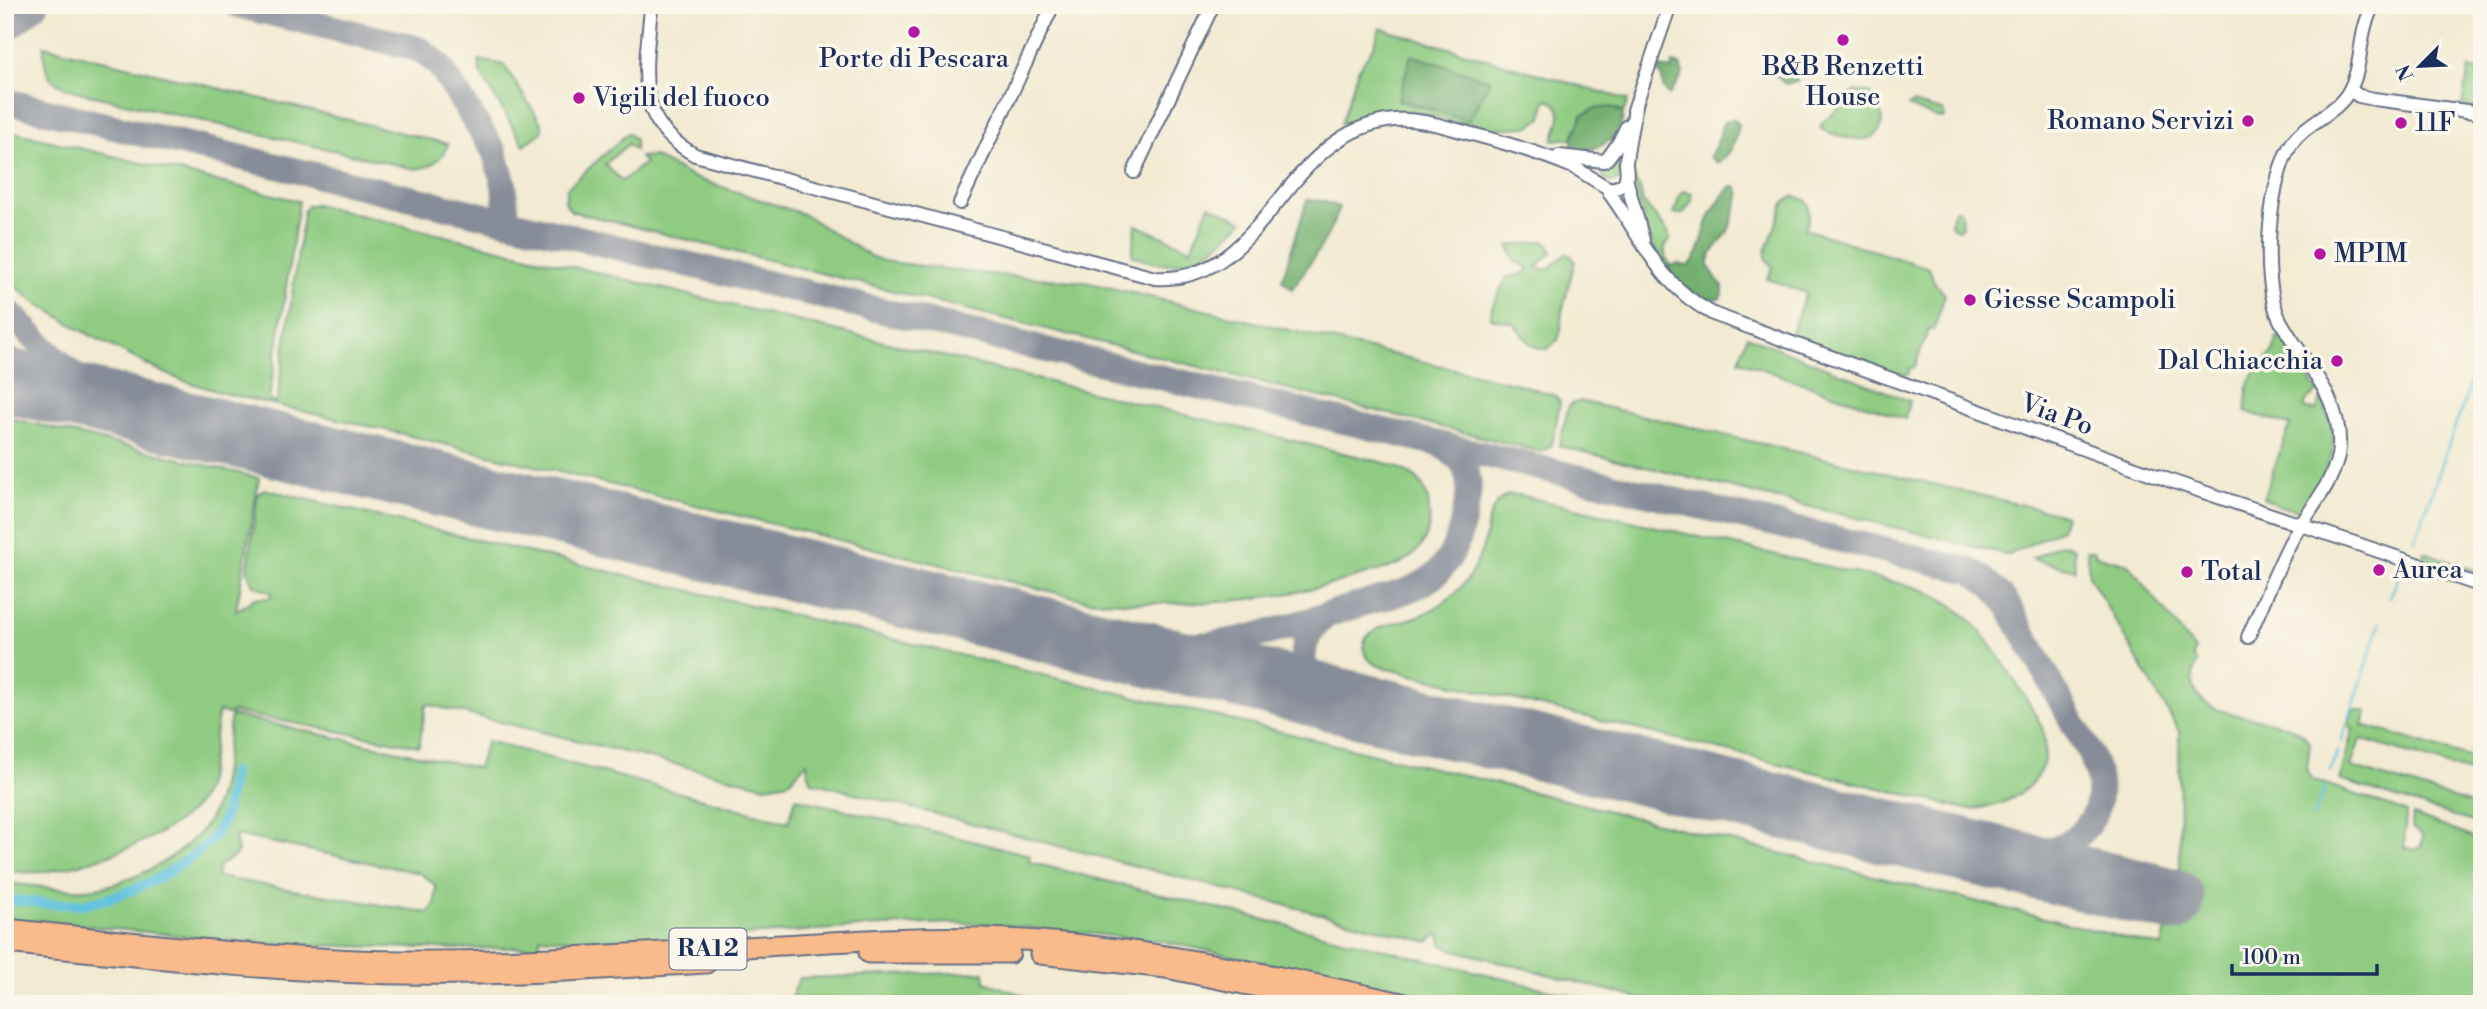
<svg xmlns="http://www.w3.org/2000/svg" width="2487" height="1009" viewBox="0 0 2487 1009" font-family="'Libre Bodoni',serif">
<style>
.green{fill:#8fcc82;stroke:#557e70;stroke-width:2;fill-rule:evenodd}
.forest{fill:#73b070;stroke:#477067;stroke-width:2}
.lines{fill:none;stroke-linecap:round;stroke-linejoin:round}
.stream{stroke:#60c2de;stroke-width:2.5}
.canal{stroke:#60c2de;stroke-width:10}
.taxiway{stroke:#868c98;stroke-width:26}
.runway{stroke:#868c98;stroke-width:65}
.minor-casing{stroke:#667086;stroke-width:16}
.highway-casing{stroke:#667086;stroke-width:23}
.minor{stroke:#fff;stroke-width:12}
.highway{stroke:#fabb8c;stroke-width:19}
.poi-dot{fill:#b5179e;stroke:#fbf7ec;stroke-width:2.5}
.labels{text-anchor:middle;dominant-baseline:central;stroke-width:7;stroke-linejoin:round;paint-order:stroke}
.shield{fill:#fbf7ec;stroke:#5e6b89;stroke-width:2}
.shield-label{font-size:24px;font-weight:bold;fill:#1b2f5e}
.poi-label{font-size:26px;fill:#1b2f5e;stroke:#fbf7ec;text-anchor:start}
.street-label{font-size:26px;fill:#1b2f5e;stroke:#fbf7ec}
</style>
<rect width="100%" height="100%" fill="#fbf7ec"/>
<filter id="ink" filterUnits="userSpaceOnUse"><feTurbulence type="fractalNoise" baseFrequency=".0143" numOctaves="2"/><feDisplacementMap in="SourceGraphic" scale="14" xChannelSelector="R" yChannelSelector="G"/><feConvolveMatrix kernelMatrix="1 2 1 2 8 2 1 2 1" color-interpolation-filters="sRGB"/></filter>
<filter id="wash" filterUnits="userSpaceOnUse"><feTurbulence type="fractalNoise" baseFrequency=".00686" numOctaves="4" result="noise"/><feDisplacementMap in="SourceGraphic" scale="28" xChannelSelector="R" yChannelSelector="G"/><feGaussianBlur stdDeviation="1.57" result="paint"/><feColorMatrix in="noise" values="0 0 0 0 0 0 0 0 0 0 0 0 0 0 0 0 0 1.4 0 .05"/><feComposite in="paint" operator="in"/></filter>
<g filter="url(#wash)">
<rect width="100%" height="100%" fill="#f2ead1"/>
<g class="green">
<path d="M1380 28 1628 100 1623 113 1617 109 1582 115 1579 127 1572 138 1553 140C1558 124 1568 108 1548 99L1545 102 1542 118 1528 127 1482 129 1410 111H1395L1376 113 1341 124 1358 70 1374 46Z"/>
<path d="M44 46 448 144C442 160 432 168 415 169L94 96C61 87 42 86 44 46Z"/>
<path d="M479 60 504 65 542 124V132L524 145 480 73Z"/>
<path d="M2469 68 2482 71V110L2462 105Z"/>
<path d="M1856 91 1870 94C1874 102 1882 111 1882 120 1882 151 1837 137 1821 129L1822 123 1836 111 1843 99Z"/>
<path d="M1912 103 1943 111 1945 116 1943 118 1934 117 1908 106Z"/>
<path d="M5 130 299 201 269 400 274 402H277L278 396 304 210 308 205H318L1385 463C1410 471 1427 479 1429 509 1431 525 1427 541 1415 553 1403 566 1383 569 1367 574 1271 605 1185 607 1086 600L390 431 223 393 181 380 158 370 82 331 29 298 5 277Z"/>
<path d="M628 133 635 140V150L628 144 605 164 622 181 645 163 640 157 653 156 692 177 803 214 870 256 883 261 975 273 1086 282 1522 385 1554 395 1560 402 1552 445 1542 452 571 211 565 202 567 188Z"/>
<circle cx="1612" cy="173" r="9"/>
<path d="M1631 175 1640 188 1643 202 1668 232 1670 240C1662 247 1664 256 1670 264L1667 270C1647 242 1640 208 1631 175Z"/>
<path d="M1684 191 1692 193V201L1683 214H1674L1680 194Z"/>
<path d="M1794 196 1806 200C1811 209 1810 220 1805 229L1929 268C1933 279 1935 287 1945 294L1934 330 1929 328 1915 366 1909 369V373L1906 375H1900L1790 335 1806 293 1767 279 1773 267 1766 259V252L1784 203Z"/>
<path d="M1209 205 1243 221C1211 255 1178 277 1132 255L1136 225 1191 249Z"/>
<path d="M1956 209 1961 212 1962 227 1958 230 1951 225 1952 214Z"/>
<path d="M1543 241 1549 245 1552 252 1537 267C1550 274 1555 262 1565 254L1570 255 1575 261 1562 312 1561 330 1558 340 1547 349C1529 349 1524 336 1514 323L1494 319 1491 317 1492 307 1507 277C1516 274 1525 277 1529 267L1515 262 1509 246Z"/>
<path d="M1747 336 1910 401 1905 419 1739 361Z"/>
<path d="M2277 337H2283L2318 392 2308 399 2304 406 2305 409 2317 410 2321 398C2338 434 2338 454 2316 487 2311 495 2306 504 2300 511L2282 507 2263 498 2290 425 2246 412C2246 401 2246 389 2251 379 2261 360 2274 362 2277 337Z"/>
<path d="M1580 401 2065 515 2061 529 2009 555 1559 446 1568 408 1571 404Z"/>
<path d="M5 417 259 478 236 611 255 598H270L272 593 254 585 247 572 258 494 264 489 1475 778 2162 947 2180 866 2179 731 2089 576 2087 550 2095 551V555L2128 564 2195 650 2193 657 2197 662C2170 733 2289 704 2310 743L2307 768 2311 779 2406 812 2404 847 2414 850 2421 847 2423 835 2412 828 2413 815 2482 841V1004H1661L1447 948 1443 946 1440 935 1436 934 1428 942 812 782 808 772 807 762 789 782 765 786 426 704 419 746 232 712 231 715 478 768 487 741 788 822 796 798 1030 855 1029 862 1607 1004H1459L1162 941 1001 925 952 923 862 927 658 941 646 938 588 941 540 937V947L462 949 266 944 5 918V883C31 885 59 891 86 889 127 887 193 853 211 815 225 789 226 745 231 715L219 711C214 734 212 770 205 790 190 834 85 866 43 872 31 873 17 872 5 871ZM235 835 420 873 436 886 435 904 428 913 217 877 219 866 235 856 238 851Z"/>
<path d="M1508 495H1519L1915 587C1971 606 1990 642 2020 689 2028 702 2039 717 2043 731 2057 781 2008 810 1966 809L1388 669C1377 666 1367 662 1364 650 1360 624 1404 623 1419 616 1431 611 1442 604 1452 596 1466 584 1477 565 1483 546 1489 526 1487 505 1508 495Z"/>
<path d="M2060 544 2074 548 2075 570 2032 559Z"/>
<path d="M2424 552 2482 573V581L2422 560Z"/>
<path d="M2354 709 2367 712 2363 725 2482 761V776L2360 739 2351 767 2482 807V825L2340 780 2353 728 2348 726Z"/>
<path d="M984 972 985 982 1048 1004H789L799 978Z"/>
</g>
<g class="forest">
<path d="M1411 55 1490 80 1469 121 1398 100Z"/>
<path d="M1673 63 1680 65 1683 74 1669 96 1663 87 1662 75 1655 71 1657 66 1671 70Z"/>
<path d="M1774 69 1796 76 1797 82 1785 84 1772 72Z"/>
<path d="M1611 107 1623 113C1623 139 1595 154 1573 149 1569 136 1580 128 1582 115L1594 109Z"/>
<path d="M1727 120H1734L1738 123C1738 138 1731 155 1718 163L1710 157 1719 138 1722 125Z"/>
<path d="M1732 186H1736L1740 194C1736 206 1733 225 1725 236 1708 259 1700 262 1723 286V294L1719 299C1697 301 1682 285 1667 270L1668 267 1677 264 1688 266C1699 257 1701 244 1705 230 1709 215 1720 196 1732 186Z"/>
<path d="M1307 200 1323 201 1339 207C1330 238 1310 263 1292 289L1282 280Z"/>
</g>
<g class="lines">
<g class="stream">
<path d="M2415 540 2482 351"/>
<path d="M2390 597 2403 568"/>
<path d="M2349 719 2380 623"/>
<path d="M2341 742 2346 727"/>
<path d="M2330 771 2338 750"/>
<path d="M2314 817 2325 786"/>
</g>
<path class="canal" d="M5 900C30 901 56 906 80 904 121 901 209 860 223 820 228 805 230 788 233 772"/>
<g class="taxiway">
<path d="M237 5 408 46 421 50 439 65 494 151 504 184 507 221"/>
<path d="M5 31 36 5"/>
<path d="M5 101 1971 571C1987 580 1998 590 2008 605 2028 642 2048 678 2068 714 2079 735 2097 759 2099 783 2104 835 2051 858 2008 859"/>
<path d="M5 308C45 349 83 393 138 411"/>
<path d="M1328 614C1295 640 1294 677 1333 698"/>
<path d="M1087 639C1124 643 1161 648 1199 645 1253 641 1306 621 1358 605 1384 597 1416 592 1436 574 1456 555 1461 532 1466 507 1473 478 1468 461 1441 445"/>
</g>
<path class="runway" d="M5 380 2172 900"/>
</g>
</g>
<g filter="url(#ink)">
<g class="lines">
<g class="minor-casing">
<g id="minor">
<path d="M652 5C649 19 649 35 647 49 643 99 649 129 695 155L1155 278C1268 285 1281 131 1394 120 1421 118 1446 127 1472 134 1506 143 1540 153 1573 167 1582 171 1604 187 1609 188 1615 189 1620 187 1624 183 1629 177 1626 170 1626 163 1628 143 1632 124 1636 105"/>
<path d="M2350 90 2359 96 2374 99 2482 113"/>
<path d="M1634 110 1670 5"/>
<path d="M1559 156 1604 161"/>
<path d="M1607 159 1618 144 1627 126"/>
<path d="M1134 172 1213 5"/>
<path d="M1626 178 1643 240"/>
<path d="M1608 188 1610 194C1646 243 1656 282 1713 314L2174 482 2482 586"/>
<path d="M960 203 1053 5"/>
<path d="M2248 637C2262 606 2274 575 2289 545 2304 515 2338 480 2339 447 2342 396 2302 361 2280 320 2260 281 2268 175 2294 140 2309 121 2337 113 2349 91 2364 65 2357 32 2374 5"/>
</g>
</g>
<g class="highway-casing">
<g id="highway">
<path d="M5 929C136 942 268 959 400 961 528 962 655 952 782 945 848 941 914 936 980 938 1125 942 1265 973 1406 1004"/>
<path d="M5 943C138 956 270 972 403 974 504 976 605 969 706 963"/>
<path d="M869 953H1010"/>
<path d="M1040 954 1166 968 1341 1004"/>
</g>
</g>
<use href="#minor" class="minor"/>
<use href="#highway" class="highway"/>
</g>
</g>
<g class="poi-dot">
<circle cx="914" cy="32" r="7"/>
<circle cx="1843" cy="40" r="7"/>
<circle cx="579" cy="98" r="7"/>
<circle cx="2248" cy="121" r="7"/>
<circle cx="2401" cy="123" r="7"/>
<circle cx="2320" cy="254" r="7"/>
<circle cx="1970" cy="300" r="7"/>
<circle cx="2337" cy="361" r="7"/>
<circle cx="2379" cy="570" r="7"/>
<circle cx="2187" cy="572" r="7"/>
</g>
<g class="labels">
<rect class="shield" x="669.5" y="928.5" width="77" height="41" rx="5"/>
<g class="shield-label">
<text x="708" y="949">RA12</text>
</g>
<g class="poi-label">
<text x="914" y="59" text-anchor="middle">Porte di Pescara</text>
<text x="1843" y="67" text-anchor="middle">B&amp;B Renzetti<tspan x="1843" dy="30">House</tspan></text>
<text x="593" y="98">Vigili del fuoco</text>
<text x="2234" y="121" text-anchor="end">Romano Servizi</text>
<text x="2415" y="123">11F</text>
<text x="2334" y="254">MPIM</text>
<text x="1984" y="300">Giesse Scampoli</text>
<text x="2323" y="361" text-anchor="end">Dal Chiacchia</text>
<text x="2393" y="570">Aurea</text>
<text x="2201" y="572">Total</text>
</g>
<g class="street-label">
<text transform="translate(2057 415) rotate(20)">Via Po</text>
</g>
</g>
<rect width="2487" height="1009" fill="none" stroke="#fbf7ec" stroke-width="28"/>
<g transform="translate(2420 66) rotate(246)" stroke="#fbf7ec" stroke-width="5" paint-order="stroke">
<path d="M0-5L12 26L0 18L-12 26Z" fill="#1b2f5e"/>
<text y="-10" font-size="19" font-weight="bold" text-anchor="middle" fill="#1b2f5e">N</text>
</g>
<path d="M2232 964v10h145v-10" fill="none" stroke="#1b2f5e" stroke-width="3.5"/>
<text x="2242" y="964" font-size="21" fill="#1b2f5e" stroke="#fbf7ec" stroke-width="5" paint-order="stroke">100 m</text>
</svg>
